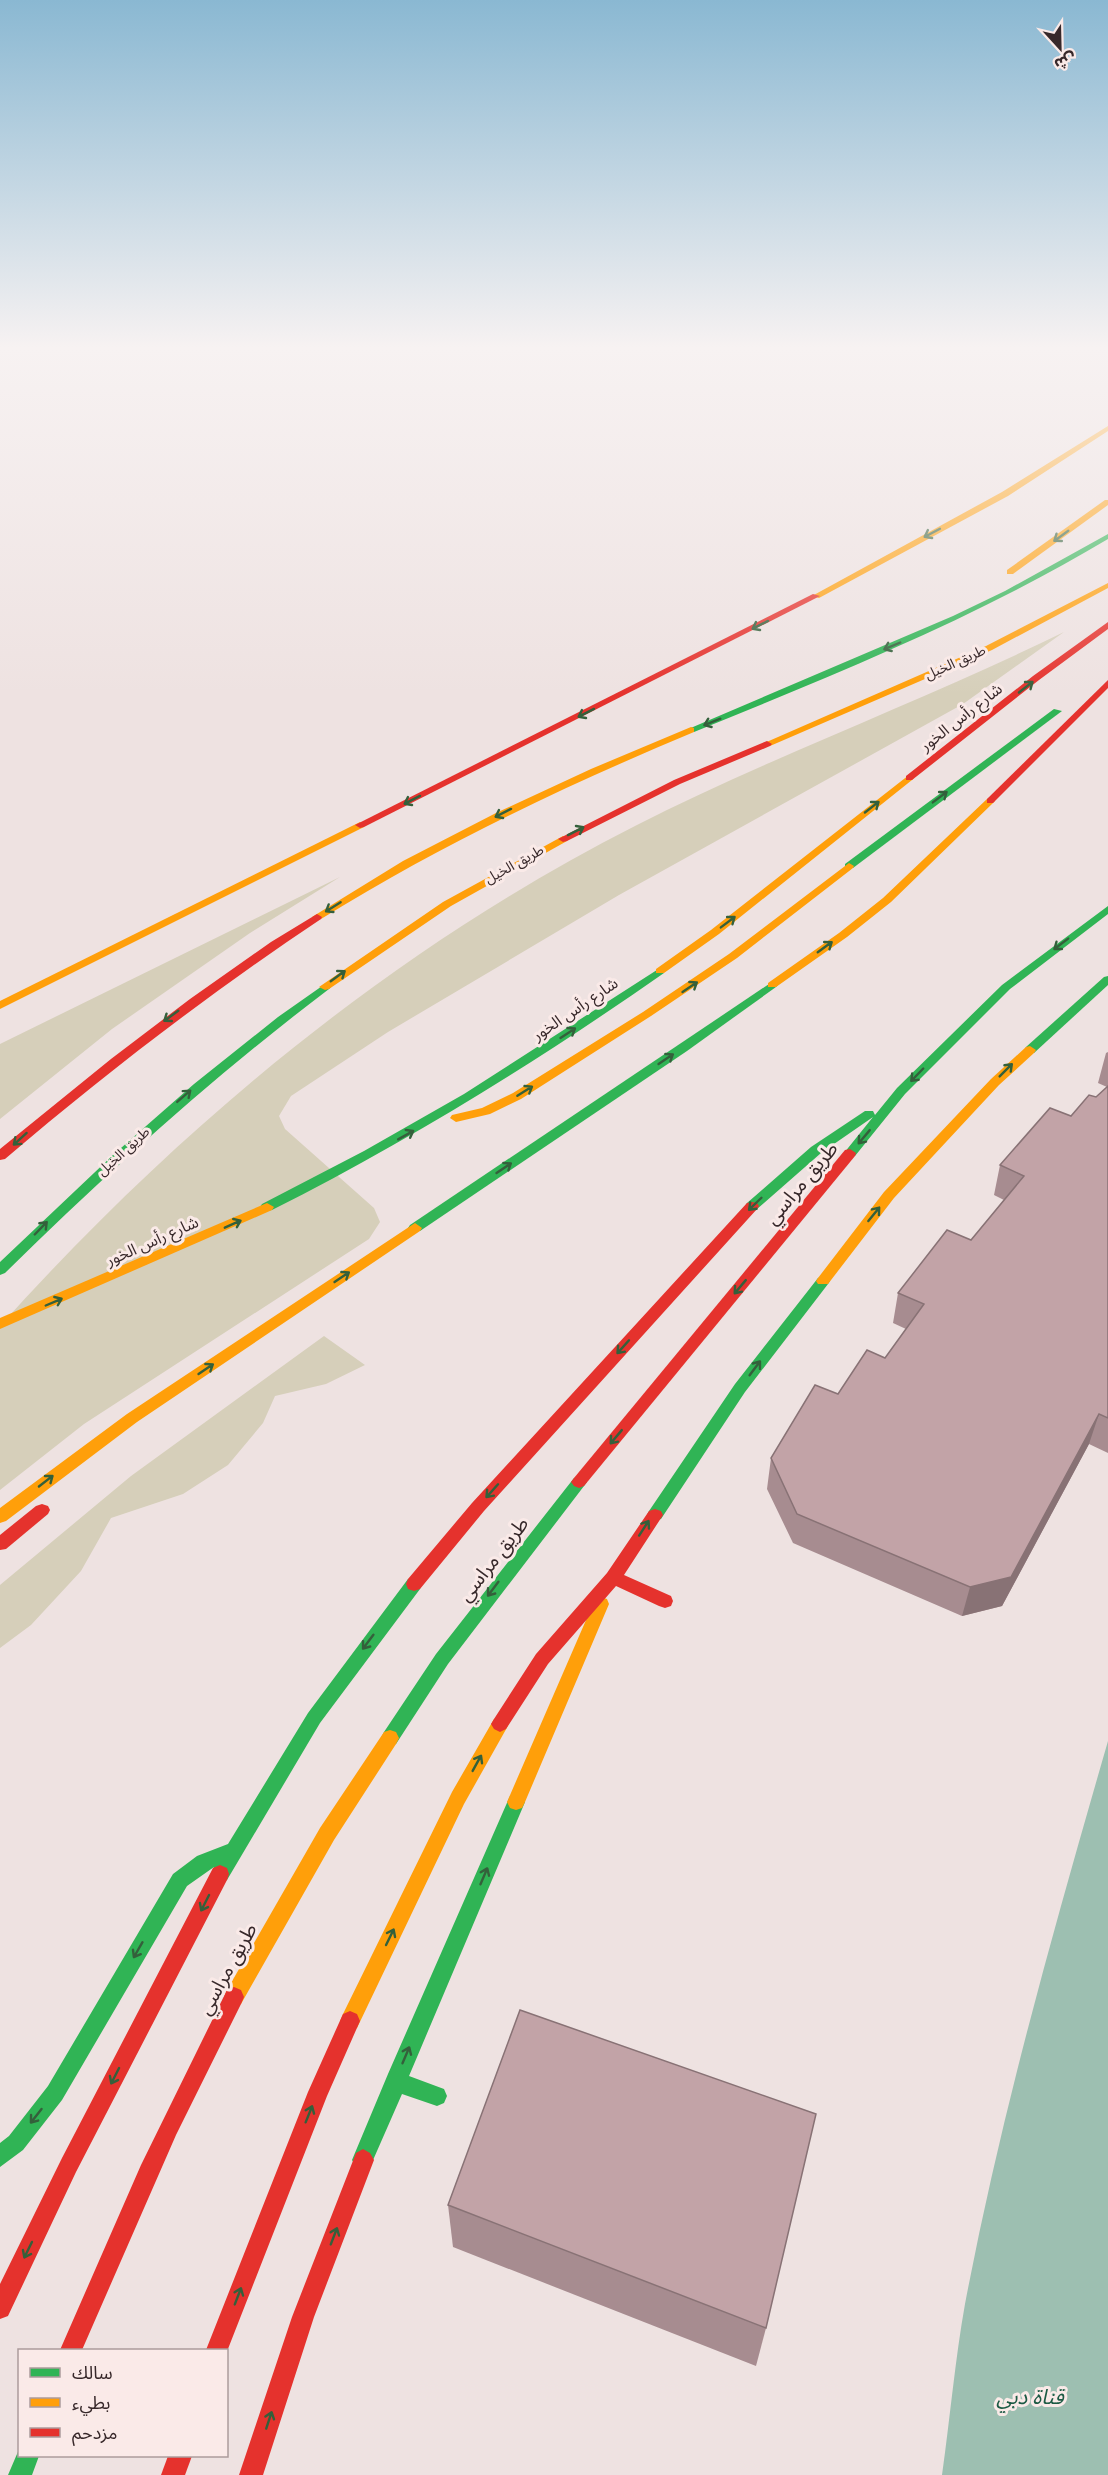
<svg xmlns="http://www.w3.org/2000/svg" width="1108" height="2475" viewBox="0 0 1108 2475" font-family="Roboto,'Noto Sans Arabic',sans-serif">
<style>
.green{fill:#d6cfba}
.water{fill:#9dbfb1}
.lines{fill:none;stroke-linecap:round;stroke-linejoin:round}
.fast{fill:#30b455;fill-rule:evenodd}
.slow{fill:#ff9f0a;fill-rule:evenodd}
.jam{fill:#e5322d;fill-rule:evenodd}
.wall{fill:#a78c90}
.shaded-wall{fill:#887275}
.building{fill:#c2a3a7;stroke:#887275;stroke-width:1.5}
.oneway{stroke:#34603b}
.labels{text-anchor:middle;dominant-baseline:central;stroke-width:6;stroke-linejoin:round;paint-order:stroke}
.far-street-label{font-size:14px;fill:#37282a;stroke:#faeae8}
.street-label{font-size:16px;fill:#37282a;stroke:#faeae8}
.near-street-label{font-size:20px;fill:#37282a;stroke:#faeae8}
.near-water-label{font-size:21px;font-style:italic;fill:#1c5a44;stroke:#faeae8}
</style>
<rect width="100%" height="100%" fill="#eee2e1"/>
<g class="green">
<path d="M1064 632 963 704 619 895 388 1032 291 1096 279 1116 285 1129 374 1208 380 1222 369 1239 84 1424 0 1490V1326C181 1125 393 949 635 826 775 755 923 701 1064 632Z"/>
<path d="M340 877 250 933 112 1029 0 1119V1044Z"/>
<path d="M324 1336 365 1365 326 1384 275 1396 263 1423 228 1465 183 1494 111 1518 81 1571 31 1625 0 1648V1585L131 1476Z"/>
</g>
<path class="water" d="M1108 1741V2475H942C950 2418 955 2360 965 2304 1001 2114 1054 1928 1108 1741Z"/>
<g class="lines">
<g class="fast">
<path d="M1108 534V539C976 618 836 674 694 732L686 730 953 616 1005 591Z"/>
<path d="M1054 709 1062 711 853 868H845V864Z"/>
<path d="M1108 906V914L1010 989 905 1094 855 1156H845L844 1153 873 1117 821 1153 757 1209H747L745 1206 747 1203 811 1147 865 1111H873L875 1115 897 1088 1002 985Z"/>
<path d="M660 968 664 969V973C538 1061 409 1141 272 1210L267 1211 260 1207 262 1204 364 1151 464 1094Z"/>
<path d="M1108 976V985L1034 1053H1026L1024 1050 1026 1047 1104 977Z"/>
<path d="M772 982 778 985 776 987 687 1051 420 1231H410L408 1228 410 1225Z"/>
<path d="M325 984 331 987 329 989C214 1076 108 1172 5 1273L0 1275V1262L113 1155 194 1084 278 1017Z"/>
<path d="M823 1276 830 1281 828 1284 745 1392 661 1519 655 1521 649 1519 647 1515 649 1511 735 1384 818 1278Z"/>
<path d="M579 1476 584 1478 587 1482 584 1486 448 1664 396 1744 390 1746 384 1744 381 1738 384 1732 436 1654 574 1478Z"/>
<path d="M414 1577 420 1579 422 1584 420 1589 320 1723 227 1880 220 1883 213 1880 211 1874 214 1867 187 1886 62 2100 23 2150 0 2167V2143L9 2136 48 2086 173 1874 197 1856 228 1844 308 1713 408 1579Z"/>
<path d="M516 1794 522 1796 525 1802 409 2076 444 2089 447 2096 444 2103 437 2106 402 2094 370 2167 363 2171 356 2167 352 2160 388 2074 510 1796Z"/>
<path d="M20 2447V2456H39L32 2475H8Z"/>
</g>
<g class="slow">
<path d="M1108 426V431L1008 496 819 598 812 596 1002 492Z"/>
<path d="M1105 500H1108V505L1013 574H1007V570Z"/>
<path d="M1108 583V588L992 650 770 746 762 744 986 646Z"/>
<path d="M691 727 694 728V732C565 786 440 845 321 919L317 920 312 917 403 861 496 813 591 769Z"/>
<path d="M909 775 914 778 912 780 719 934 664 973H656V969L711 930Z"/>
<path d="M990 798 995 801 993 803 891 902 847 937 776 987H768V983L839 933 883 898 987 799Z"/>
<path d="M360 822 365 825 364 827 0 1009V1001Z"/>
<path d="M563 836 568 839 567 841 451 906 329 989 325 990 319 987 443 902Z"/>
<path d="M849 863 854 866 853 868 737 958 651 1016 521 1099 490 1114 456 1122 450 1118 452 1115 482 1108 513 1093 643 1012 729 954Z"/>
<path d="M1030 1046 1036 1050 1034 1053 999 1085 894 1198 828 1284H818L816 1281 818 1278 884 1192 991 1079 1026 1047Z"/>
<path d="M267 1203 274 1207 272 1210 0 1329V1318Z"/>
<path d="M415 1223 422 1228 420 1231 137 1422 6 1521 0 1523V1508L127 1414Z"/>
<path d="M601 1597 607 1599 609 1604 525 1802 522 1808 516 1810 510 1808 507 1802 593 1604 595 1599Z"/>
<path d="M500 1716 506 1719 509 1724 464 1804 357 2028 350 2031 343 2028 340 2021 343 2014 452 1792 494 1719Z"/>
<path d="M390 1730 396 1732 399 1738 396 1744 334 1840 241 2004 234 2007 227 2004 224 1997 227 1990 320 1828 384 1732Z"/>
</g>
<g class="jam">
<path d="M813 594 820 596 364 827 360 828 355 825Z"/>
<path d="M1108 622V629L1039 680 912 780H906V776L1033 676Z"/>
<path d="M1108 680V688L993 803H987V799Z"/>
<path d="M767 741 772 744 770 746 680 784 567 841 563 842 558 839 674 780Z"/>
<path d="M317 914 322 917 321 919C210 993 106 1073 5 1159L0 1160V1149L111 1059 190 999 271 942Z"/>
<path d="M850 1149 856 1153 855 1156 584 1486 579 1488 574 1486 571 1482 574 1478 845 1150Z"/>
<path d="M752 1202 757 1203 759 1206 757 1209 484 1511 420 1589 414 1591 408 1589 406 1584 408 1579 472 1503 747 1203Z"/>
<path d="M42 1504 48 1506 50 1510 48 1514 6 1549 0 1550V1535L36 1506Z"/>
<path d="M655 1509 661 1511 663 1515 624 1575 671 1596 673 1601 671 1606 665 1608 659 1606 616 1586 548 1664 506 1729 500 1732 494 1729 491 1724 494 1719 536 1654 607 1573 649 1511Z"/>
<path d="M220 1865 227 1868 229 1874 227 1880 76 2172 8 2316 0 2319V2284L62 2158 213 1868Z"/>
<path d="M234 1987 241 1990 244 1997 241 2004 176 2135 82 2350H60L141 2165 227 1990Z"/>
<path d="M350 2011 357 2014 360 2021 327 2096 226 2354V2350H206L308 2092 343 2014Z"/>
<path d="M363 2149 370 2153 374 2160 314 2317 263 2475H239L292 2317 356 2153Z"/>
<path d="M168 2456H192L185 2475H161Z"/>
</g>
</g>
<g class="wall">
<path d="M1108 1052V1453L1089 1444 1002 1606 962 1616 793 1543 767 1489 771 1458 838 1394 885 1358 906 1329 893 1323 898 1293 971 1240 1004 1200 994 1195 1000 1165 1071 1116 1096 1097 1107 1087 1098 1083 1106 1053Z"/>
<path d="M448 2205 766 2328 756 2366 453 2247Z"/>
</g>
<path class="shaded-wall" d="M1099 1414 1089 1444 1002 1606 962 1616 970 1587Z"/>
<g class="building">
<path d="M1108 1086V1418L1099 1414 1011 1577 970 1587 797 1514 771 1458 815 1385 838 1394 867 1350 885 1358 924 1304 898 1293 947 1230 971 1240 1024 1176 1000 1165 1050 1108 1071 1116 1089 1095 1096 1097Z"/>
<path d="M520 2010 816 2114 766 2328 448 2205Z"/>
</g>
<defs><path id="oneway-shaft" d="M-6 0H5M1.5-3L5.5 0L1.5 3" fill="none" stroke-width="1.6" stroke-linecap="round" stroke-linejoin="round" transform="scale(1.5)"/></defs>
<g class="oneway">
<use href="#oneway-shaft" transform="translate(932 533) rotate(152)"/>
<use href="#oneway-shaft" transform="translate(1061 536) rotate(144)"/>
<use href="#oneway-shaft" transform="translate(760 625) rotate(153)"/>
<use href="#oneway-shaft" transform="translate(892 646) rotate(157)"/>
<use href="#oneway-shaft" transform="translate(1026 687) rotate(-38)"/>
<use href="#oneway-shaft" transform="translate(586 713) rotate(153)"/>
<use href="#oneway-shaft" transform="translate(712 722) rotate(158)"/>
<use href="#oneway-shaft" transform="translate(940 797) rotate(-37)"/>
<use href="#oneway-shaft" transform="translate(412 800) rotate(153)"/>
<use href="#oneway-shaft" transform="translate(872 807) rotate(-38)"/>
<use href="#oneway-shaft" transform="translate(503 813) rotate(153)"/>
<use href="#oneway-shaft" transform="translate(576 831) rotate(-27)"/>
<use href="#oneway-shaft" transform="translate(333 907) rotate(148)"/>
<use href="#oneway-shaft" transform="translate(728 922) rotate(-37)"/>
<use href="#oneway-shaft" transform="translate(1061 944) rotate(143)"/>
<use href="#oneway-shaft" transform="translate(825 947) rotate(-36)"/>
<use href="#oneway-shaft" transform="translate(338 976) rotate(-36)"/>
<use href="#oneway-shaft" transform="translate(690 987) rotate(-34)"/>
<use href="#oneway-shaft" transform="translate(171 1016) rotate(144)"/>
<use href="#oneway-shaft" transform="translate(568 1033) rotate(-33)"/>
<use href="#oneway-shaft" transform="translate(666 1059) rotate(-34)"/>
<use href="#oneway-shaft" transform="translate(1006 1070) rotate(-45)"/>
<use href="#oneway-shaft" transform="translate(917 1075) rotate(134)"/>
<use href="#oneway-shaft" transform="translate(525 1091) rotate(-32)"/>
<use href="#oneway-shaft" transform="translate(184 1096) rotate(-41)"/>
<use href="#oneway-shaft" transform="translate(406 1135) rotate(-29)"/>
<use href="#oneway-shaft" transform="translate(864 1137) rotate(130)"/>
<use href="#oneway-shaft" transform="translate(20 1139) rotate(138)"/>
<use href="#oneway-shaft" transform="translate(504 1168) rotate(-34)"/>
<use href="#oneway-shaft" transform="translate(755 1204) rotate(136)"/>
<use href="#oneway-shaft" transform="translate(874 1214) rotate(-51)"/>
<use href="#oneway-shaft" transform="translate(233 1224) rotate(-24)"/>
<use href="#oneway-shaft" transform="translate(41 1228) rotate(-46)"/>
<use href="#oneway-shaft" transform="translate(342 1277) rotate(-34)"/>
<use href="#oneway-shaft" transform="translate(740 1287) rotate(130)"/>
<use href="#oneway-shaft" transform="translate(54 1302) rotate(-23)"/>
<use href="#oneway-shaft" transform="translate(623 1347) rotate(132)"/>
<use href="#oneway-shaft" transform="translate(755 1368) rotate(-53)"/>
<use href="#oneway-shaft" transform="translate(206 1369) rotate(-34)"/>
<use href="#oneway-shaft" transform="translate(616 1437) rotate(130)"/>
<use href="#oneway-shaft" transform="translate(46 1481) rotate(-38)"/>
<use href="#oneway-shaft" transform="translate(492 1491) rotate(132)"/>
<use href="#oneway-shaft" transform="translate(644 1528) rotate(-57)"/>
<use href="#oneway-shaft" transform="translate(493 1589) rotate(127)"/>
<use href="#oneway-shaft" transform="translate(368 1642) rotate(127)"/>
<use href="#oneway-shaft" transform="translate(477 1763) rotate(-61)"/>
<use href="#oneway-shaft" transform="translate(484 1876) rotate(-67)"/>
<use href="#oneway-shaft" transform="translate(205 1903) rotate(117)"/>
<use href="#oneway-shaft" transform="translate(390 1937) rotate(-64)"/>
<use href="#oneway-shaft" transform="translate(138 1950) rotate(120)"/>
<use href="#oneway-shaft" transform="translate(406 2055) rotate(-67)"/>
<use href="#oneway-shaft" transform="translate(115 2076) rotate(117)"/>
<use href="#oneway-shaft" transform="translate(309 2114) rotate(-68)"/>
<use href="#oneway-shaft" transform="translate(36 2116) rotate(128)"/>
<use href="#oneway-shaft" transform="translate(334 2236) rotate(-69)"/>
<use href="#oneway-shaft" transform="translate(28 2250) rotate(116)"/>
<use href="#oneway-shaft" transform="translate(238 2296) rotate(-69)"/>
<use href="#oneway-shaft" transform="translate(269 2420) rotate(-72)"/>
</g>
<linearGradient id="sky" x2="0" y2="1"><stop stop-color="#8ab8d2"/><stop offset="0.5" stop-color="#f7f2f2"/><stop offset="1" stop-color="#f7f2f2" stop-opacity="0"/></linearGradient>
<rect width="1108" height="695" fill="url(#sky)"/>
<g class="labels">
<g class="far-street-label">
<text transform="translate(955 662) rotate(-24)">طريق الخيل</text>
<text transform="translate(514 864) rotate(-29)">طريق الخيل</text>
<text transform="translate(123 1151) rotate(-42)">طريق الخيل</text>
</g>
<g class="street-label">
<text transform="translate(961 717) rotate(-38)">شارع رأس الخور</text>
<text transform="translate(575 1009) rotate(-34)">شارع رأس الخور</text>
<text transform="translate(152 1241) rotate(-24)">شارع رأس الخور</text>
</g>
<g class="near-street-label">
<text transform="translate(801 1183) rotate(-50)">طريق مراسي</text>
<text transform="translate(493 1559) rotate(-52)">طريق مراسي</text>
<text transform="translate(227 1969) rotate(-61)">طريق مراسي</text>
</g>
<g class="near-water-label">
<text x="1030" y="2397">قناة دبي</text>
</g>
</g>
<rect x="18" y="2349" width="210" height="108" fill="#faeae8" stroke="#ac9c9c" stroke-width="1.5"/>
<rect x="30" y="2368" width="30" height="9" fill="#30b455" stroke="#ac9c9c" stroke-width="1.5"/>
<text x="72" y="2379" font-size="18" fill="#37282a">سالك</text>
<rect x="30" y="2398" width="30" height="9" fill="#ff9f0a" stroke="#ac9c9c" stroke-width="1.5"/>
<text x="72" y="2409" font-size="18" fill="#37282a">بطيء</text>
<rect x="30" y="2428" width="30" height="9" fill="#e5322d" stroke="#ac9c9c" stroke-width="1.5"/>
<text x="72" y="2439" font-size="18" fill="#37282a">مزدحم</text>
<g transform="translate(1060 48) rotate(158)" stroke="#faeae8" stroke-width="4.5" paint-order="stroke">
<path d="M0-4.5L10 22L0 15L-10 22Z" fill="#37282a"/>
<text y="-9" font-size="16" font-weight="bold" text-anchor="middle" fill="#37282a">ش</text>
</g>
</svg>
